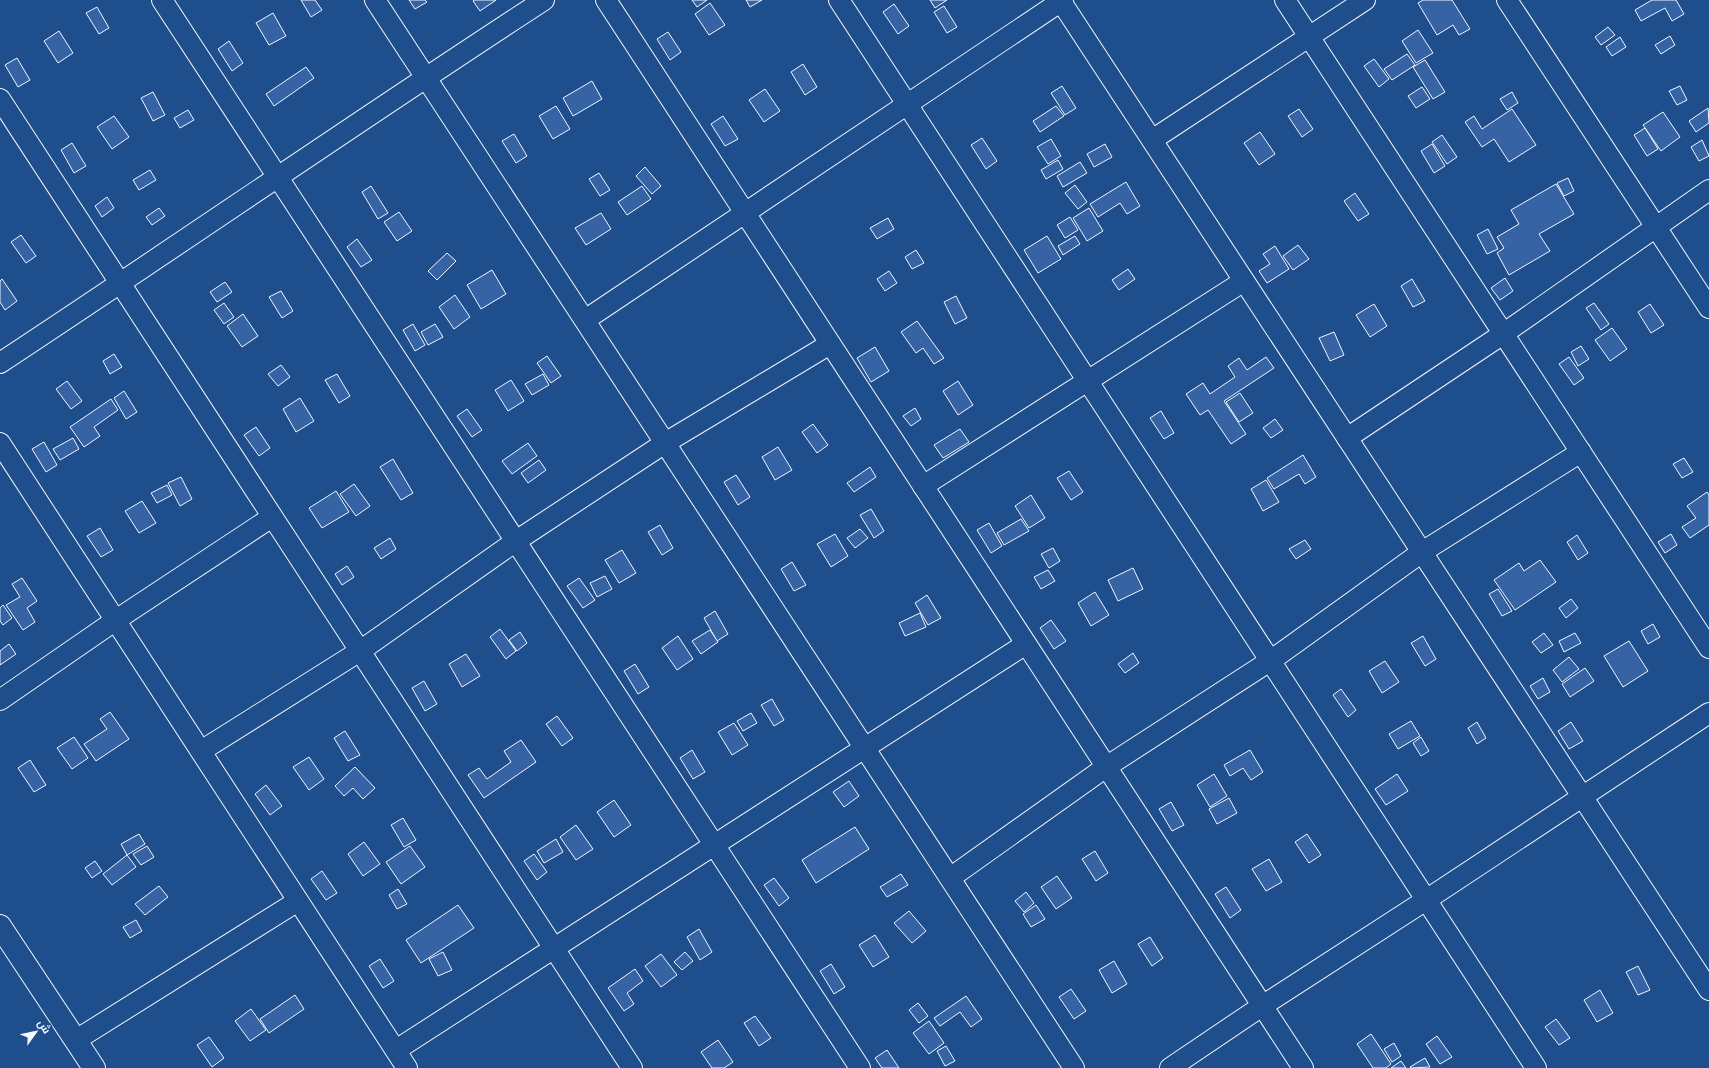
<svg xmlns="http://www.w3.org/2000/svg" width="1709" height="1068" viewBox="0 0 1709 1068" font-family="'Fira Sans',Cairo,sans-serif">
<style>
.building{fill:#3563a3;stroke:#f2f6ff}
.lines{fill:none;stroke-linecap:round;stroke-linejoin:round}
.street-casing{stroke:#f2f6ff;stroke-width:22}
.secondary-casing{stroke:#f2f6ff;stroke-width:24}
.street{stroke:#1f4e8c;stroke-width:20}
.secondary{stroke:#1f4e8c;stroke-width:22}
</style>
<rect width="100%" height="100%" fill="#1f4e8c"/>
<g class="building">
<path d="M301 0H315L322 10 311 17Z"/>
<path d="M409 0H425L427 2 415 9Z"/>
<path d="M474 0H496L480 11 473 1Z"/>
<path d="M692 0H707L697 7Z"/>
<path d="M746 0H762L750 7Z"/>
<path d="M930 0H947L935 8Z"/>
<path d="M1423 0H1452L1470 29 1459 35 1453 25 1437 35 1418 3Z"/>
<path d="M1652 0H1676L1684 14 1672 21 1665 8 1641 21 1635 10Z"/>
<path d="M710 3 725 25 709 35 695 14Z"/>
<path d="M894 4 909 26 898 34 883 12Z"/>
<path d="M944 6 957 27 947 33 934 12Z"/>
<path d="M97 7 109 28 99 34 86 13Z"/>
<path d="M273 13 286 36 269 45 256 23Z"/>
<path d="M1608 27 1615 35 1601 45 1595 37Z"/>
<path d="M1418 30 1433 53 1416 63 1402 41Z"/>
<path d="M59 31 73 53 58 63 44 41Z"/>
<path d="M668 32 681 52 670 60 657 39Z"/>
<path d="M1670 36 1675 45 1661 54 1655 45Z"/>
<path d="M1620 37 1626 47 1612 56 1606 47Z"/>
<path d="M229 41 243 63 232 71 218 49Z"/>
<path d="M1407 54 1415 65 1392 80 1384 69Z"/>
<path d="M17 58 30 80 18 87 5 65Z"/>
<path d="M1374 59 1389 79 1379 87 1364 66Z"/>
<path d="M1425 60 1445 92 1433 99 1413 67Z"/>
<path d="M803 64 817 87 805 95 791 72Z"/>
<path d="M306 67 314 78 274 106 266 94Z"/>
<path d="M592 81 602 99 573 116 563 98Z"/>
<path d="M1062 86 1076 108 1065 115 1051 93Z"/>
<path d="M1680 86 1687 100 1677 105 1669 91Z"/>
<path d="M1422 87 1430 99 1416 108 1408 96Z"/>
<path d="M765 89 780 111 764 122 749 100Z"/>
<path d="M153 92 165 115 153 121 141 98Z"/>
<path d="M1512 92 1518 103 1507 110 1500 99Z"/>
<path d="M556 106 570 129 553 139 539 116Z"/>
<path d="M1056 106 1064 116 1040 132 1033 121Z"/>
<path d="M1708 108 1709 123 1696 132 1689 121Z"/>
<path d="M1299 109 1313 129 1302 137 1288 116Z"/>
<path d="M1512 109 1536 145 1509 162 1494 139 1482 147 1465 122 1474 116 1482 129Z"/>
<path d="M188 110 194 120 180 128 174 118Z"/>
<path d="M1663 112 1680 137 1661 151 1643 125Z"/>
<path d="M114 116 129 137 112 149 97 127Z"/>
<path d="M723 116 738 139 725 146 711 124Z"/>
<path d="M1645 128 1658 149 1647 156 1634 135Z"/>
<path d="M1260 132 1275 154 1259 165 1244 143Z"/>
<path d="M514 134 527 156 516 163 502 141Z"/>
<path d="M1442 135 1457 157 1447 164 1432 142Z"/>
<path d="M982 138 997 161 986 169 971 145Z"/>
<path d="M1051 139 1061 156 1048 164 1037 147Z"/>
<path d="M1702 140 1709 156 1699 161 1691 147Z"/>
<path d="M72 143 86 166 74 173 61 150Z"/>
<path d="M1105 144 1112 157 1094 167 1087 154Z"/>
<path d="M1432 144 1445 166 1434 173 1421 151Z"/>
<path d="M1058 160 1063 169 1046 179 1041 170Z"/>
<path d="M1080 162 1087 173 1063 187 1057 176Z"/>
<path d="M645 167 661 186 652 194 636 176Z"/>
<path d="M150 170 156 180 139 190 133 180Z"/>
<path d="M599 173 610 190 600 196 589 179Z"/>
<path d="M1568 178 1574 191 1564 196 1557 183Z"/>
<path d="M1126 182 1140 206 1127 214 1120 203 1098 217 1090 204Z"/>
<path d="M1556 184 1574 214 1539 234 1550 251 1509 275 1497 253 1504 248 1497 237 1519 224 1511 210Z"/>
<path d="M1075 185 1087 202 1078 209 1065 193Z"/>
<path d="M371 186 388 213 378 219 362 192Z"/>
<path d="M642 186 651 199 627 215 618 202Z"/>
<path d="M1355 193 1369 214 1358 221 1344 201Z"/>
<path d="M107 197 114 208 102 217 95 206Z"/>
<path d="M159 208 165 216 152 225 146 217Z"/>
<path d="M1089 208 1103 231 1087 241 1073 218Z"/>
<path d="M399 212 412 231 397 241 384 222Z"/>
<path d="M601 213 611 229 586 245 575 228Z"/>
<path d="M1070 217 1078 230 1065 238 1057 225Z"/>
<path d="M888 218 894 229 877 239 870 228Z"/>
<path d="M1488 229 1498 249 1487 254 1477 235Z"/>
<path d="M21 235 36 256 26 263 11 242Z"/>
<path d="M1047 236 1061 259 1038 273 1024 250Z"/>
<path d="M1075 236 1080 244 1063 255 1058 246Z"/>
<path d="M357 239 372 260 361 267 347 247Z"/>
<path d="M1298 245 1309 259 1293 270 1283 256Z"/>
<path d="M1275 246 1289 269 1267 283 1259 271 1270 264 1263 254Z"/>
<path d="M916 250 924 263 912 269 905 257Z"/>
<path d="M447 253 456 261 437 280 428 271Z"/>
<path d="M1128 269 1135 279 1119 290 1112 280Z"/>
<path d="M492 270 506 294 481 309 467 285Z"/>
<path d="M889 271 897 283 885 291 877 279Z"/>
<path d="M1505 278 1513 291 1500 300 1491 288Z"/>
<path d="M2 279 17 301 5 310 0 302V281Z"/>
<path d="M1412 279 1425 301 1413 307 1401 286Z"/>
<path d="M225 282 232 292 217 302 210 292Z"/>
<path d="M281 291 293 311 282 318 269 297Z"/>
<path d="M455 295 470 317 454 329 439 307Z"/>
<path d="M956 296 967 318 955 324 944 302Z"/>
<path d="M224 303 234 317 224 324 214 310Z"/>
<path d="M1594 303 1609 324 1601 330 1586 308Z"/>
<path d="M1374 304 1387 326 1370 337 1356 315Z"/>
<path d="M1650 304 1664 325 1651 333 1638 312Z"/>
<path d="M243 314 258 336 242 347 227 326Z"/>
<path d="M917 321 944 358 934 364 923 348 916 353 901 332Z"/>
<path d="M413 324 425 345 415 351 403 330Z"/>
<path d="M435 324 443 337 428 345 421 332Z"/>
<path d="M1612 328 1627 349 1610 361 1595 340Z"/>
<path d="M1334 332 1344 355 1330 361 1319 338Z"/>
<path d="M1581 346 1589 359 1578 366 1571 352Z"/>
<path d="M875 347 889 371 871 382 857 358Z"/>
<path d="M114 354 122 367 110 374 103 361Z"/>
<path d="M547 356 561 376 551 383 537 363Z"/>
<path d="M1266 357 1274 368 1224 401 1246 434 1231 444 1208 410 1200 415 1186 394 1203 383 1210 394 1235 377 1228 366 1239 358 1247 370Z"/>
<path d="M1569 357 1584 378 1574 385 1559 364Z"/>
<path d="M281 365 290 377 278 386 268 374Z"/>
<path d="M337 374 350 396 339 403 325 380Z"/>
<path d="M543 374 549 385 532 395 525 384Z"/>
<path d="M511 380 524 401 508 411 495 390Z"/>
<path d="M67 381 82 401 71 409 56 389Z"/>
<path d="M958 381 973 405 958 415 943 391Z"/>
<path d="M124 391 137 412 126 419 114 398Z"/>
<path d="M1240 393 1253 413 1239 422 1226 402Z"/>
<path d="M300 398 314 421 296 432 283 409Z"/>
<path d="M111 399 118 410 94 427 100 436 84 447 70 427Z"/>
<path d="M915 408 921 419 911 426 903 416Z"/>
<path d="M467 409 482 430 472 437 457 416Z"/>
<path d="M1161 411 1174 433 1164 439 1150 418Z"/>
<path d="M1275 419 1283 430 1271 438 1263 428Z"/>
<path d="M813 424 828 445 817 453 802 432Z"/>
<path d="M256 427 270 448 259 456 244 435Z"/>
<path d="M960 429 969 442 943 458 934 445Z"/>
<path d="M73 438 79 449 60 460 53 449Z"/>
<path d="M44 442 57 465 46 472 32 449Z"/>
<path d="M528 443 537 456 512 474 502 461Z"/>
<path d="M778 447 792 470 775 480 762 457Z"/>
<path d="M1303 455 1316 477 1305 484 1299 474 1274 489 1267 478Z"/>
<path d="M1684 458 1693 472 1682 478 1673 464Z"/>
<path d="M393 459 413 493 401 500 380 467Z"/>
<path d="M539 460 546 470 528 483 521 473Z"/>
<path d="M870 467 876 477 854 492 847 483Z"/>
<path d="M1069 471 1083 492 1071 500 1057 478Z"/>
<path d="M736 475 750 497 738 505 724 482Z"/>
<path d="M181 477 192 499 180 506 168 483Z"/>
<path d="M1266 480 1279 502 1263 511 1251 489Z"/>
<path d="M354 484 370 506 356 516 340 494Z"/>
<path d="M167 485 172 495 157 503 151 493Z"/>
<path d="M336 491 349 512 322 528 309 508Z"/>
<path d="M1707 492 1709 495V525L1690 538 1682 527 1696 518 1687 506Z"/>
<path d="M1031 495 1045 518 1029 528 1015 506Z"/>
<path d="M142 501 156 523 139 533 125 511Z"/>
<path d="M871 509 884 531 874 538 860 515Z"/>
<path d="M1021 519 1029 531 1004 545 997 533Z"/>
<path d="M989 523 1002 546 991 553 977 530Z"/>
<path d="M660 525 673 548 662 555 648 532Z"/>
<path d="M100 528 113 550 101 557 87 536Z"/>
<path d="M860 529 868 538 855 548 847 538Z"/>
<path d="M835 534 848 556 831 567 817 544Z"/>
<path d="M1671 534 1677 545 1665 553 1658 542Z"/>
<path d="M1577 535 1588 553 1578 560 1567 542Z"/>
<path d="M390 538 396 549 381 559 374 548Z"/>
<path d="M1305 540 1311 549 1296 559 1289 549Z"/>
<path d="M1053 548 1060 561 1049 568 1041 554Z"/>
<path d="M622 550 636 573 619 583 605 560Z"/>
<path d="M1540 560 1556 582 1515 610 1494 580 1519 563 1524 571Z"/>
<path d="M792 562 806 585 794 591 781 569Z"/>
<path d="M347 566 354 577 342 585 335 574Z"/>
<path d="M1133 568 1143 589 1118 601 1108 580Z"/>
<path d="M1048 570 1055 581 1041 589 1034 577Z"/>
<path d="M605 576 612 589 597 597 590 583Z"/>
<path d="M22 578 37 601 27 608 35 622 23 630 6 605 20 597 12 584Z"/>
<path d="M579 578 595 600 583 608 567 586Z"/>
<path d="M1498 589 1512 611 1502 616 1489 594Z"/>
<path d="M1095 592 1109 615 1091 626 1078 603Z"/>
<path d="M927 595 941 618 928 625 915 603Z"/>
<path d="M1571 599 1578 608 1566 618 1559 608Z"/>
<path d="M3 605 12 618 3 625 0 621V608Z"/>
<path d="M715 611 728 634 717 641 704 618Z"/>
<path d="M920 613 926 627 905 636 899 623Z"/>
<path d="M1051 620 1066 641 1054 649 1040 628Z"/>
<path d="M1653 624 1660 637 1648 644 1641 631Z"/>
<path d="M500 629 516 651 506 659 490 637Z"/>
<path d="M710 630 718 642 701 654 692 641Z"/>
<path d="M520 632 527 643 517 651 509 640Z"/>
<path d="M1544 633 1553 645 1541 653 1532 642Z"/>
<path d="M1575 633 1581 643 1564 652 1559 641Z"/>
<path d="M678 636 693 659 677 670 662 648Z"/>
<path d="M1423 636 1436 659 1425 666 1411 643Z"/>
<path d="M1629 641 1648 671 1623 687 1604 656Z"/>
<path d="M9 644 16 654 0 665V651Z"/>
<path d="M1133 653 1139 663 1125 673 1118 664Z"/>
<path d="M466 654 480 676 462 687 449 664Z"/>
<path d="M1569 657 1579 669 1562 682 1553 670Z"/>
<path d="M1385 661 1399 682 1382 693 1369 671Z"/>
<path d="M635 664 649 687 638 694 624 671Z"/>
<path d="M1585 668 1594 681 1570 697 1562 684Z"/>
<path d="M1543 678 1550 692 1538 699 1530 686Z"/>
<path d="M424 681 437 704 425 711 412 688Z"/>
<path d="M1341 689 1356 710 1348 717 1333 695Z"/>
<path d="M772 699 784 720 774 726 761 705Z"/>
<path d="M110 712 129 739 96 761 84 744 107 729 100 719Z"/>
<path d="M751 713 757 723 743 731 737 721Z"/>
<path d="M557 716 573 738 562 746 546 724Z"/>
<path d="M1411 721 1420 736 1398 749 1389 734Z"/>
<path d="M1477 722 1486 738 1477 744 1468 728Z"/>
<path d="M1571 722 1583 741 1569 749 1558 731Z"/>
<path d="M734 723 748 745 732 755 718 732Z"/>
<path d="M345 731 360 755 348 761 334 738Z"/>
<path d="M74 737 88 758 72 769 57 748Z"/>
<path d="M1421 737 1429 751 1421 756 1413 743Z"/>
<path d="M521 740 536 762 484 798 468 775 479 768 487 779 511 762 504 751Z"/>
<path d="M692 750 705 772 693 779 680 758Z"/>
<path d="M1250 750 1263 772 1251 780 1243 768 1230 776 1224 765Z"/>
<path d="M309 757 324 779 309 790 293 767Z"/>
<path d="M30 760 46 785 34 792 18 768Z"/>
<path d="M355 767 375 788 363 799 353 788 344 796 335 786Z"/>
<path d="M1214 774 1227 796 1210 807 1197 785Z"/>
<path d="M1397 774 1408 791 1386 805 1375 789Z"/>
<path d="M849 781 859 796 844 807 833 792Z"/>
<path d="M266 785 282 806 270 815 255 794Z"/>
<path d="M1229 798 1237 813 1217 824 1209 809Z"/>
<path d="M614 800 631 825 614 837 597 812Z"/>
<path d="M1171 802 1184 825 1172 831 1159 809Z"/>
<path d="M403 818 416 840 404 847 391 825Z"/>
<path d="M576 825 593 849 576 860 560 837Z"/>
<path d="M855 827 869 849 816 883 802 860Z"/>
<path d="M139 834 145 844 127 855 121 844Z"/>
<path d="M1307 834 1321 855 1309 863 1295 842Z"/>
<path d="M556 839 563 852 544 863 537 851Z"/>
<path d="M364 842 380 864 363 876 348 854Z"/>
<path d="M147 846 154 857 141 865 133 854Z"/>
<path d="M410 846 425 867 401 884 386 862Z"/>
<path d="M1095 851 1108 873 1096 881 1082 859Z"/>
<path d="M534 854 547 872 537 880 524 861Z"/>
<path d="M127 855 136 867 112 885 103 874Z"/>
<path d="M1269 859 1282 882 1266 891 1252 869Z"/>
<path d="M95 861 102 871 92 878 85 868Z"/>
<path d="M322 871 337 893 326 900 311 879Z"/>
<path d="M901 874 908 885 887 897 880 887Z"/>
<path d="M1057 876 1072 898 1056 909 1041 887Z"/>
<path d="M774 878 789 898 779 906 764 885Z"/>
<path d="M159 886 168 897 145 915 135 904Z"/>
<path d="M1226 887 1241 910 1230 918 1215 894Z"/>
<path d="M398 889 407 904 397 909 389 895Z"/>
<path d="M1026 892 1034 903 1024 912 1015 901Z"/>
<path d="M458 905 474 928 421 963 406 940Z"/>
<path d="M1036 905 1045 919 1031 927 1023 914Z"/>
<path d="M909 911 926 931 912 943 894 923Z"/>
<path d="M136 920 142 931 130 938 123 927Z"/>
<path d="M699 929 712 952 700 960 687 937Z"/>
<path d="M875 935 889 957 873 967 859 945Z"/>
<path d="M1150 937 1163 958 1152 966 1138 944Z"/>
<path d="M443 952 452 970 438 976 429 959Z"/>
<path d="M685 952 693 961 682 970 674 962Z"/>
<path d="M661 954 677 975 661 987 645 966Z"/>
<path d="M380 959 394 981 383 988 369 966Z"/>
<path d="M1114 961 1127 984 1112 993 1099 970Z"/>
<path d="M831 964 845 987 834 994 820 971Z"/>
<path d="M1638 966 1650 990 1638 995 1626 972Z"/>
<path d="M635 969 643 981 627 993 634 1004 624 1011 608 988Z"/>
<path d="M1071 989 1086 1011 1074 1019 1059 997Z"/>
<path d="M1600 990 1613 1013 1597 1022 1584 1000Z"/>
<path d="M295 995 304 1009 269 1033 260 1019Z"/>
<path d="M966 996 982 1019 971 1027 960 1012 940 1026 934 1018Z"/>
<path d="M918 1003 928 1016 919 1023 909 1010Z"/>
<path d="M251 1009 266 1030 250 1041 235 1021Z"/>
<path d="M755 1016 771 1038 759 1046 744 1023Z"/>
<path d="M1556 1019 1570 1038 1559 1045 1545 1027Z"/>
<path d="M929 1021 944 1043 929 1054 913 1033Z"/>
<path d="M1371 1034 1391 1064 1386 1068H1373L1357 1044Z"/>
<path d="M1437 1036 1452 1057 1440 1064 1426 1044Z"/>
<path d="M209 1037 224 1058 212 1067 197 1045Z"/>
<path d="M718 1040 733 1062 724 1068H712L701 1052Z"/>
<path d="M1394 1043 1401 1056 1392 1062 1384 1049Z"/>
<path d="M946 1046 955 1061 945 1066 937 1051Z"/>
<path d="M887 1050 899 1068H882L875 1058Z"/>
<path d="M1425 1058 1430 1067 1411 1068 1410 1067Z"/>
<path d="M1401 1061 1406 1068H1391Z"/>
</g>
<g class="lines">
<g class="street-casing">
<g id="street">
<path d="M162 0 860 1068"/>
<path d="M375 0 1074 1068"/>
<path d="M606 0 1303 1068"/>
<path d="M839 0 1536 1068"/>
<path d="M1060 0 1709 990"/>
<path d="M1285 0 1709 648"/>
<path d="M1507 0 1709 308"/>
<path d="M0 99 632 1068"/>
<path d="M1152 140 1365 0"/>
<path d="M585 320 1063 0"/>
<path d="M0 363C182 243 361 119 544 0"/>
<path d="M1347 438 1503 334 1709 190"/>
<path d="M0 443 407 1068"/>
<path d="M923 486 1244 281"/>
<path d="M0 700 116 620 272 517"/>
<path d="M201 751 360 651 516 541 665 443 830 344"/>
<path d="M950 878 1106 767 1270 661 1422 552 1581 452"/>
<path d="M76 1040 298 901"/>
<path d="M396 1050 1026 644"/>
<path d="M1170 1068 1262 1006 1426 900 1709 713"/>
</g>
</g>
<g class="secondary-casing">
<path id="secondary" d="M0 926 94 1068"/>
</g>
<use href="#street" class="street"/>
<use href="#secondary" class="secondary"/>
</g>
<g transform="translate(36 1032) rotate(57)" stroke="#1f4e8c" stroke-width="3" paint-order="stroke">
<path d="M0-3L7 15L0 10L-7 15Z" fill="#f2f6ff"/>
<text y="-6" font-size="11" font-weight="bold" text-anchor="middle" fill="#f2f6ff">ش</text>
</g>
</svg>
